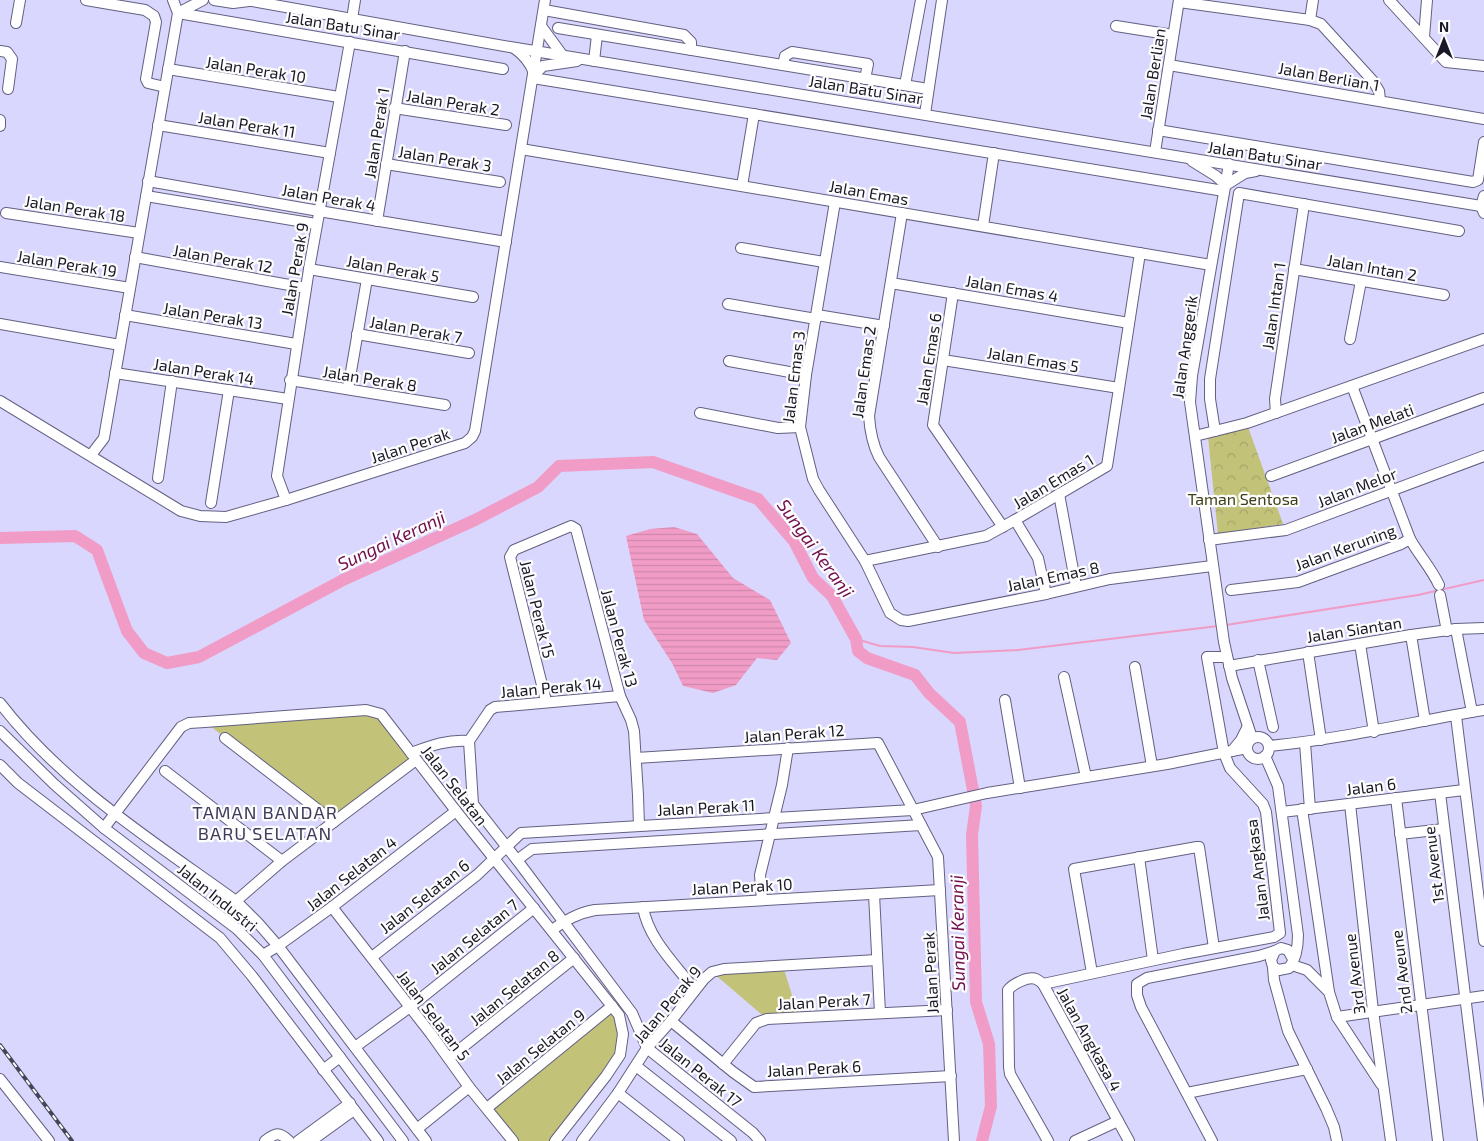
<svg xmlns="http://www.w3.org/2000/svg" width="1484" height="1141" viewBox="0 0 1484 1141" font-family="'Exo 2',sans-serif">
<style>
.grass{fill:#c2c279}
.park{fill:url(#park-crowns)}
.water{fill:url(#water-rules)}
.lines{fill:none;stroke-linecap:round;stroke-linejoin:round}
.stream{stroke:#f19cc7;stroke-width:2}
.river{stroke:#f19cc7;stroke-width:12}
.minor-casing{stroke:#636082;stroke-width:12}
.minor{stroke:#fff;stroke-width:10}
.rail-casing{stroke:#464458;stroke-width:4}
.rail{stroke:#fcfdfc;stroke-width:2;stroke-dasharray:5.5;stroke-linecap:butt}
.labels{text-anchor:middle;dominant-baseline:central;stroke-width:4.5;stroke-linejoin:round;paint-order:stroke}
.street-label{font-size:16px;fill:#1a1826;stroke:#fcfdfc}
.park-label{font-size:16px;fill:#3e3e17;stroke:#fcfdfc}
.water-label{font-size:18px;font-style:italic;fill:#720e4d;stroke:#fcfdfc}
.neighbourhood-label{font-size:18px;letter-spacing:1px;fill:#3f3c5a;stroke:#fcfdfc}
</style>
<defs>
<pattern id="park-crowns" width="20" height="18" patternUnits="userSpaceOnUse" patternTransform="scale(1.25)"><rect width="20" height="18" fill="#c2c279"/><path d="M2 6a3 3 0 1 1 6 0M12 15a3 3 0 1 1 6 0" fill="none" stroke="#a6a668"/></pattern>
<pattern id="water-rules" width="6" height="5" patternUnits="userSpaceOnUse" patternTransform="scale(1.25)"><rect width="6" height="5" fill="#f19cc7"/><path d="M0 2.5h6" fill="none" stroke="#ce86ab"/></pattern>
</defs>
<rect width="100%" height="100%" fill="#d9d7fd"/>
<g class="grass">
<path d="M374 711 416 760 334 822 205 722Z"/>
<path d="M783 966 799 1018 767 1019 712 972Z"/>
<path d="M612 1006 619 1015 620 1055 555 1141H513L487 1108Z"/>
</g>
<path class="park" d="M1248 427 1283 524 1218 534 1208 437Z"/>
<path class="water" d="M674 527 697 534 733 578 770 600 791 643 777 660 757 658 736 685 713 693 683 686 672 663 644 620 626 536 650 529Z"/>
<g class="lines">
<g class="stream">
<path d="M1226 625 1418 595 1484 580"/>
<path d="M856 639 880 646 913 647 954 653 1018 650 1218 626"/>
</g>
<path class="river" d="M0 538 75 536 97 550 127 631 144 653 167 663 199 657 343 580 475 520 538 487 559 466 653 462 758 499 794 541 813 578 832 596 856 639 858 651 867 658 915 675 929 693 960 722 976 806 972 835 976 1002 989 1044 991 1106 982 1141"/>
<g class="minor-casing">
<g id="minor">
<path d="M86 0 145 10 154 16 156 22 146 79 148 83 165 87"/>
<path d="M214 0 233 3 249 1"/>
<path d="M246 0 510 47 1481 206"/>
<path d="M1389 0 1446 62 1484 66"/>
<path d="M1179 2 1310 20 1321 24 1373 81 1379 91 1380 100"/>
<path d="M544 10 684 35 691 42V50"/>
<path d="M178 13 503 69"/>
<path d="M178 13 203 0"/>
<path d="M352 19 355 0"/>
<path d="M1310 20 1313 0"/>
<path d="M16 23 20 0"/>
<path d="M541 26 563 56"/>
<path d="M1116 26 1173 35"/>
<path d="M558 28 928 89"/>
<path d="M1424 37 1427 0"/>
<path d="M514 48C524 55 530 62 534 73"/>
<path d="M0 51 7 52 12 59 8 89"/>
<path d="M594 61 597 35"/>
<path d="M783 65 785 56 792 52 868 64 865 79"/>
<path d="M1169 65 1484 119"/>
<path d="M168 69 339 97"/>
<path d="M534 75 543 66 577 61"/>
<path d="M533 78 1224 191"/>
<path d="M905 85 921 0"/>
<path d="M394 108 506 125"/>
<path d="M925 114 942 0"/>
<path d="M0 120V126"/>
<path d="M158 125 330 153"/>
<path d="M1158 130 1473 182 1478 180 1484 142"/>
<path d="M521 149 1211 265"/>
<path d="M1155 152 1179 0"/>
<path d="M1192 161 1216 176 1226 185"/>
<path d="M386 164 500 182"/>
<path d="M1229 164 1192 376 1190 402 1224 642 1232 678 1252 738"/>
<path d="M148 181 319 211 506 242"/>
<path d="M1226 185 1245 173 1256 171"/>
<path d="M742 186 754 114"/>
<path d="M146 196 316 224"/>
<path d="M1484 196 1481 206 1484 213"/>
<path d="M835 202 806 375 800 427 813 479 819 490 865 561 890 613 901 620 908 621 1046 594 1110 579 1212 566"/>
<path d="M6 213 139 233"/>
<path d="M902 213 869 416C870 431 872 443 879 457L938 547"/>
<path d="M377 221 405 51"/>
<path d="M983 226 994 153"/>
<path d="M741 248 824 262"/>
<path d="M135 257 306 288"/>
<path d="M0 267 130 288"/>
<path d="M309 269 473 297"/>
<path d="M1294 269 1444 295"/>
<path d="M891 283 1129 323"/>
<path d="M953 293 933 425 1003 527"/>
<path d="M728 304 816 319"/>
<path d="M125 315 296 344"/>
<path d="M817 315 884 326"/>
<path d="M0 324 120 345"/>
<path d="M357 334 469 353"/>
<path d="M1350 339 1361 281"/>
<path d="M943 360 1119 388"/>
<path d="M729 361 806 375"/>
<path d="M115 373 288 399"/>
<path d="M290 380 445 405"/>
<path d="M1352 386 1410 539C1419 555 1431 568 1439 585"/>
<path d="M348 389 367 279"/>
<path d="M0 401 181 511 200 516 226 517 286 500 465 443 472 437 475 431 545 0"/>
<path d="M700 413 778 428 800 427"/>
<path d="M1276 413 1275 399 1304 204"/>
<path d="M1215 431 1210 399V379L1239 193 1459 231"/>
<path d="M1195 436 1247 423 1484 339"/>
<path d="M91 455 104 438 178 13 173 0"/>
<path d="M1271 476 1484 398"/>
<path d="M158 478 172 381"/>
<path d="M1059 494 1076 586"/>
<path d="M286 500 277 476 309 269 350 42"/>
<path d="M211 503 229 390"/>
<path d="M1015 520 1038 558 1046 594"/>
<path d="M1209 540 1286 530 1484 456"/>
<path d="M865 561 986 536 1015 520 1107 466 1140 253"/>
<path d="M1231 590 1298 582 1401 544 1410 539"/>
<path d="M1440 595 1447 631"/>
<path d="M1456 629 1472 712"/>
<path d="M1411 635 1425 721"/>
<path d="M1360 644 1374 732"/>
<path d="M1308 652 1321 740"/>
<path d="M1258 660 1273 727"/>
<path d="M1229 666 1411 635 1456 629 1484 628"/>
<path d="M1135 667 1152 766"/>
<path d="M1064 677 1086 777"/>
<path d="M620 696 495 707 490 710 469 741 473 804 517 860 632 1013 647 1048 753 1133 760 1141"/>
<path d="M1005 700 1020 788"/>
<path d="M546 701 510 557 514 550 571 526 576 529 620 696 631 720 634 731 638 795 639 826"/>
<path d="M0 703C63 785 153 841 236 901L258 923 278 946 426 1141"/>
<path d="M1456 716 1484 941"/>
<path d="M0 731 54 784 104 828 237 929 263 955 403 1141"/>
<circle cx="1258" cy="748" r="11"/>
<path d="M225 738 334 822"/>
<path d="M1305 743 1310 809"/>
<path d="M1269 746C1342 739 1412 722 1484 710"/>
<path d="M1232 751 1241 740 1248 726"/>
<path d="M411 753C430 746 448 739 469 741"/>
<path d="M1265 756 1278 786 1298 935C1298 945 1296 959 1289 968L1279 970 1273 967 1271 960 1275 951 1281 948 1288 950 1293 959"/>
<path d="M636 758 878 743 938 857 954 1141"/>
<path d="M0 765 18 783 220 938 252 976 378 1141"/>
<path d="M165 771 282 861"/>
<path d="M1440 793 1483 1141"/>
<path d="M1396 798 1438 1141"/>
<path d="M1350 804 1373 1011 1391 1141"/>
<path d="M1302 809 1329 992"/>
<path d="M1282 812 1464 790"/>
<path d="M104 828 181 727 189 723 205 722 366 710 381 714 456 811 619 1015 623 1034 620 1055 606 1076 555 1141"/>
<path d="M1400 834 1444 829"/>
<path d="M1139 857 1153 960"/>
<path d="M517 860 532 849 921 825"/>
<path d="M874 894 880 1013"/>
<path d="M762 900 760 875 782 785 788 748"/>
<path d="M236 901 282 861 416 760"/>
<path d="M332 907 431 1034 469 1087 513 1141"/>
<path d="M643 907C648 939 676 965 695 990"/>
<path d="M552 930C566 920 578 913 595 910L940 890"/>
<path d="M263 955 278 946 332 907 456 811"/>
<path d="M372 957 477 875 521 833 913 810 987 793 1167 764 1247 748"/>
<path d="M1292 965 1307 970 1329 992 1337 1017 1381 1084"/>
<path d="M1273 967 1274 980 1288 1031 1326 1108 1334 1127 1337 1141"/>
<path d="M1092 973 1074 869 1197 847H1199L1214 948"/>
<path d="M1043 984 1183 954 1274 937 1280 933 1266 812 1263 804 1230 768 1224 753 1207 657H1227"/>
<path d="M1337 1017 1484 996"/>
<path d="M671 1021 733 1072 754 1087 951 1076"/>
<path d="M355 1047 410 1007 534 908"/>
<path d="M449 1058 574 958"/>
<path d="M723 1064 756 1023 767 1019 947 1010"/>
<path d="M636 1066 731 1141"/>
<path d="M323 1070 340 1057"/>
<path d="M0 1079 49 1141"/>
<path d="M618 1093 679 1141"/>
<path d="M1187 1093 1307 1069"/>
<path d="M487 1108 612 1006"/>
<path d="M417 1129 469 1087"/>
<path d="M265 1141C275 1133 279 1131 289 1141"/>
<path d="M298 1141 350 1103"/>
<path d="M311 1141 354 1110"/>
<path d="M582 1141 618 1093 647 1048 671 1021 704 979 712 972 724 969 877 960"/>
<path d="M1048 1141 1010 1074 1009 1067 1008 990C1013 984 1028 976 1036 979 1038 980 1042 983 1043 984L1129 1141"/>
<path d="M1075 1141 1118 1121"/>
<path d="M1212 1141 1141 1007 1137 995V984L1147 978 1259 956 1275 951"/>
</g>
</g>
<use href="#minor" class="minor"/>
<g class="rail-casing">
<path id="rail" d="M0 1045 72 1141"/>
</g>
<use href="#rail" class="rail"/>
</g>
<g class="labels">
<g class="street-label">
<text transform="translate(343 25) rotate(9)">Jalan Batu Sinar</text>
<text transform="translate(256 69) rotate(9)">Jalan Perak 10</text>
<text transform="translate(1152 74) rotate(-81)">Jalan Berlian</text>
<text transform="translate(1329 76) rotate(10)">Jalan Berlian 1</text>
<text transform="translate(866 89) rotate(9)">Jalan Batu Sinar</text>
<text transform="translate(453 102) rotate(9)">Jalan Perak 2</text>
<text transform="translate(247 124) rotate(9)">Jalan Perak 11</text>
<text transform="translate(376 133) rotate(-81)">Jalan Perak 1</text>
<text transform="translate(1265 155) rotate(9)">Jalan Batu Sinar</text>
<text transform="translate(445 158) rotate(9)">Jalan Perak 3</text>
<text transform="translate(869 192) rotate(10)">Jalan Emas</text>
<text transform="translate(329 197) rotate(10)">Jalan Perak 4</text>
<text transform="translate(75 208) rotate(9)">Jalan Perak 18</text>
<text transform="translate(223 258) rotate(10)">Jalan Perak 12</text>
<text transform="translate(67 263) rotate(9)">Jalan Perak 19</text>
<text transform="translate(1372 267) rotate(10)">Jalan Intan 2</text>
<text transform="translate(393 268) rotate(10)">Jalan Perak 5</text>
<text transform="translate(294 269) rotate(-80)">Jalan Perak 9</text>
<text transform="translate(1012 288) rotate(10)">Jalan Emas 4</text>
<text transform="translate(1273 306) rotate(-82)">Jalan Intan 1</text>
<text transform="translate(213 315) rotate(9)">Jalan Perak 13</text>
<text transform="translate(416 329) rotate(10)">Jalan Perak 7</text>
<text transform="translate(1184 347) rotate(-82)">Jalan Anggerik</text>
<text transform="translate(928 359) rotate(-81)">Jalan Emas 6</text>
<text transform="translate(1033 359) rotate(9)">Jalan Emas 5</text>
<text transform="translate(204 371) rotate(9)">Jalan Perak 14</text>
<text transform="translate(863 372) rotate(-82)">Jalan Emas 2</text>
<text transform="translate(793 377) rotate(-83)">Jalan Emas 3</text>
<text transform="translate(370 378) rotate(9)">Jalan Perak 8</text>
<text transform="translate(1372 423) rotate(-20)">Jalan Melati</text>
<text transform="translate(410 445) rotate(-18)">Jalan Perak</text>
<text transform="translate(1053 481) rotate(-31)">Jalan Emas 1</text>
<text transform="translate(1357 487) rotate(-21)">Jalan Melor</text>
<text transform="translate(1345 547) rotate(-20)">Jalan Keruning</text>
<text transform="translate(1053 576) rotate(-12)">Jalan Emas 8</text>
<text transform="translate(538 609) rotate(76)">Jalan Perak 15</text>
<text transform="translate(1354 629) rotate(-9)">Jalan Siantan</text>
<text transform="translate(620 638) rotate(75)">Jalan Perak 13</text>
<text transform="translate(551 687) rotate(-5)">Jalan Perak 14</text>
<text transform="translate(794 733) rotate(-4)">Jalan Perak 12</text>
<text transform="translate(455 785) rotate(52)">Jalan Selatan</text>
<text transform="translate(1371 786) rotate(-7)">Jalan 6</text>
<text transform="translate(706 807) rotate(-3)">Jalan Perak 11</text>
<text transform="translate(1433 865) rotate(-97)">1st Avenue</text>
<text transform="translate(1257 870) rotate(-97)">Jalan Angkasa</text>
<text transform="translate(351 873) rotate(-38)">Jalan Selatan 4</text>
<text transform="translate(742 886) rotate(-3)">Jalan Perak 10</text>
<text transform="translate(424 896) rotate(-38)">Jalan Selatan 6</text>
<text transform="translate(218 897) rotate(39)">Jalan Industri</text>
<text transform="translate(474 936) rotate(-39)">Jalan Selatan 7</text>
<text transform="translate(1401 972) rotate(-97)">2nd Aveune</text>
<text transform="translate(930 973) rotate(-93)">Jalan Perak</text>
<text transform="translate(1354 974) rotate(-97)">3rd Avenue</text>
<text transform="translate(514 987) rotate(-39)">Jalan Selatan 8</text>
<text transform="translate(824 1001) rotate(-3)">Jalan Perak 7</text>
<text transform="translate(667 1004) rotate(-50)">Jalan Perak 9</text>
<text transform="translate(434 1015) rotate(53)">Jalan Selatan 5</text>
<text transform="translate(1090 1039) rotate(61)">Jalan Angkasa 4</text>
<text transform="translate(540 1046) rotate(-39)">Jalan Selatan 9</text>
<text transform="translate(814 1068) rotate(-3)">Jalan Perak 6</text>
<text transform="translate(701 1072) rotate(39)">Jalan Perak 17</text>
</g>
<g class="park-label">
<text x="1243" y="498">Taman Sentosa</text>
</g>
<g class="water-label">
<text transform="translate(391 540) rotate(-25)">Sungai Keranji</text>
<text transform="translate(816 548) rotate(54)">Sungai Keranji</text>
<text transform="translate(957 933) rotate(-91)">Sungai Keranji</text>
</g>
<g class="neighbourhood-label">
<text x="265" y="812">TAMAN BANDAR<tspan x="265" dy="21">BARU SELATAN</tspan></text>
</g>
</g>
<g transform="translate(1444 40)" stroke="#fcfdfc" stroke-width="4" paint-order="stroke">
<path d="M0-4L9 19L0 12L-9 19Z" fill="#1a1826"/>
<text y="-8" font-size="14" font-weight="bold" text-anchor="middle" fill="#1a1826">N</text>
</g>
</svg>
